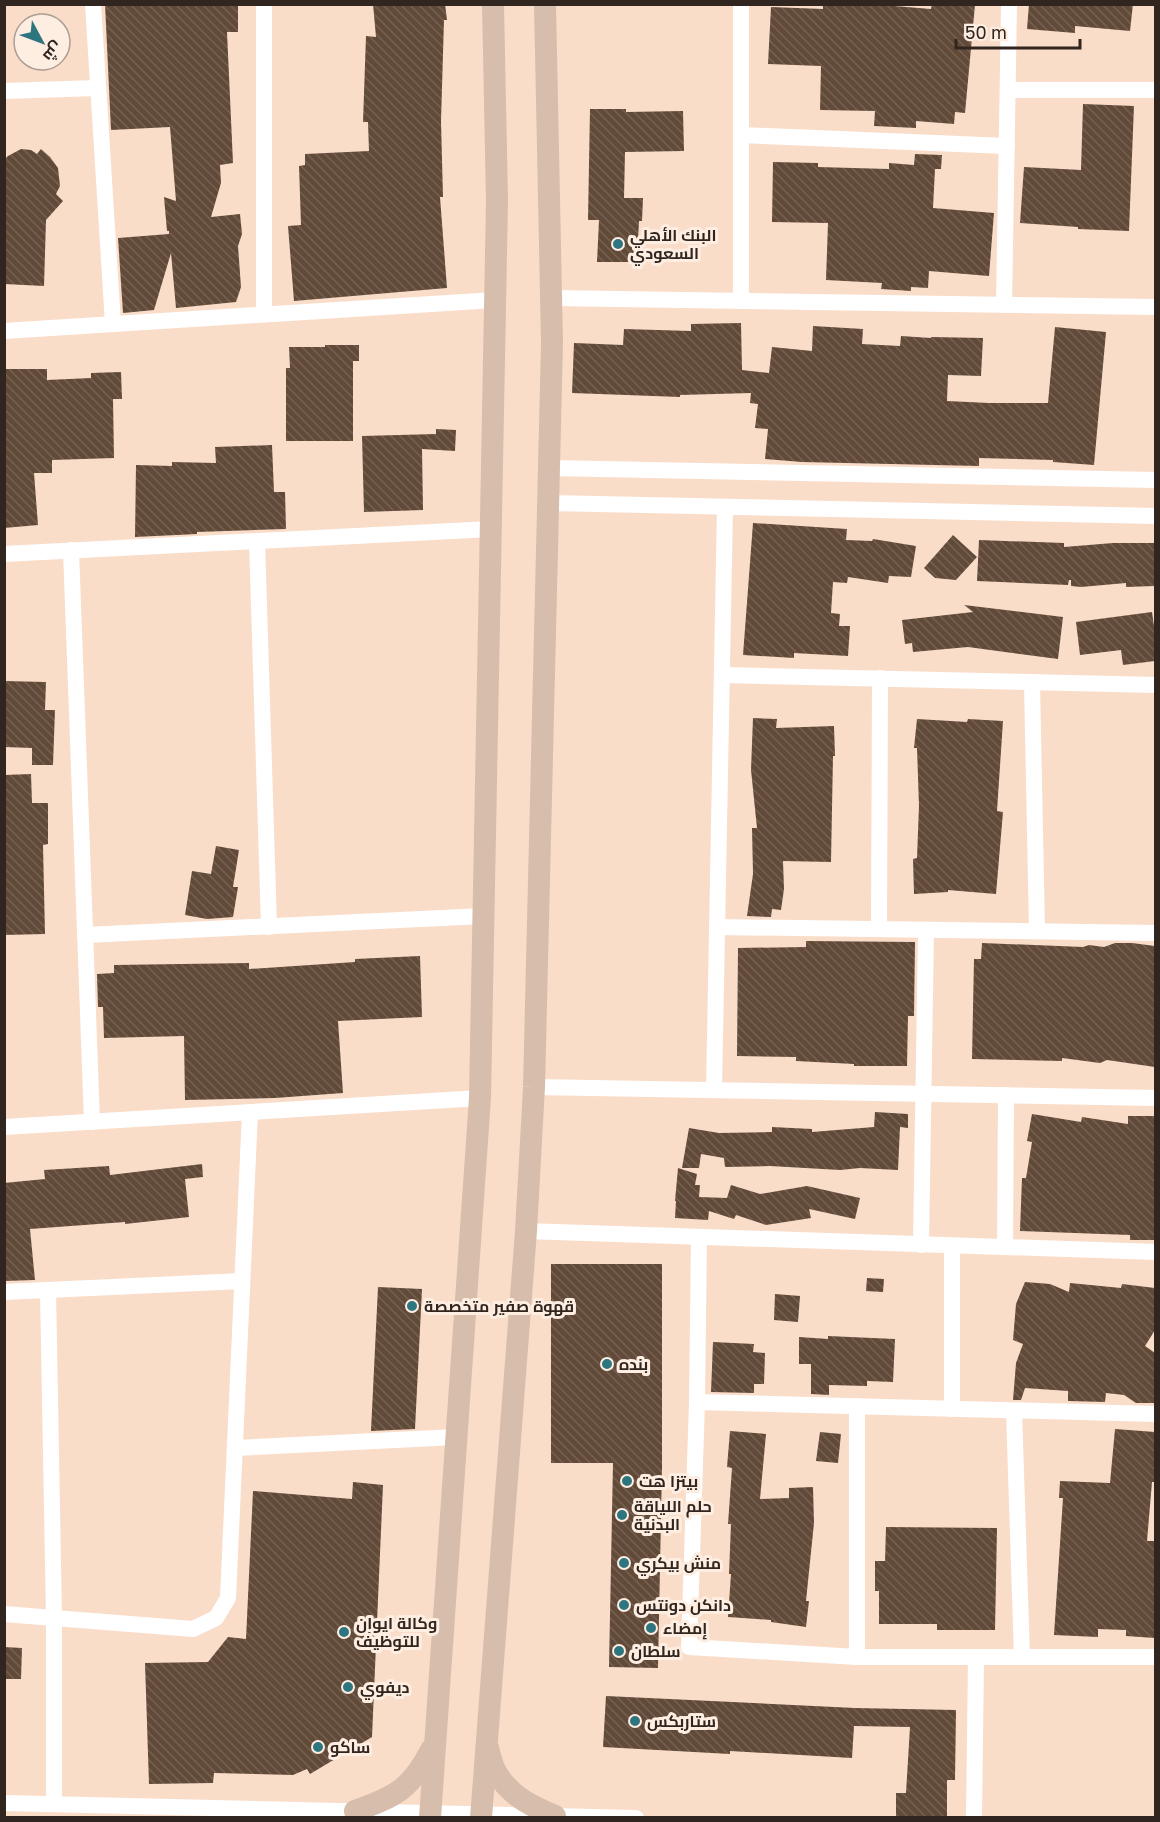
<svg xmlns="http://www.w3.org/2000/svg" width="1160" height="1822" viewBox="0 0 1160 1822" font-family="'Golos Text',Cairo,sans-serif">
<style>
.building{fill:url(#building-back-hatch)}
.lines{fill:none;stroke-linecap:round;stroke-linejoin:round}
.minor{stroke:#fff;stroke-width:16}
.major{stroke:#d7beac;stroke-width:22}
.poi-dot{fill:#2e767f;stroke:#feede1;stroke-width:2}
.labels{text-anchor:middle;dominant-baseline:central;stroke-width:6;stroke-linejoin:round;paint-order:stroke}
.poi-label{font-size:16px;font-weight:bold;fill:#31261f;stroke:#feede1;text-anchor:start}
</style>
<defs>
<pattern id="building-back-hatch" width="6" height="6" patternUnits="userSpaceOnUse" patternTransform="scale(1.5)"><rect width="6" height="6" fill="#624a39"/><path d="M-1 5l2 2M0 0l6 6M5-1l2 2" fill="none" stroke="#756153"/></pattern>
</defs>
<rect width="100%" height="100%" fill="#faddc9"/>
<g class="building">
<path d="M105 4H238V32H227L233 163 220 165 221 183 211 217 240 214 242 234 238 246 241 287 236 302 176 308 171 253 154 310 123 313 118 238 169 234V231H167L164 197 176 201 170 127 111 130Z"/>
<path d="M373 4H445L447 20H444L441 121 443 197H440L447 288 294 301 288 226 301 225 299 166 305 165V154L369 151 368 122H363L366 36 376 37Z"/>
<path d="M823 4H870L931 9 932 4 975 5 965 113 955 112 954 124 916 121V128L874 126 875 111 820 110 821 66 768 64 771 7 823 9Z"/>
<path d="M1029 4H1133L1130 31 1075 26V33L1027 29Z"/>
<path d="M1083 104 1134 106 1129 231 1078 229V227L1020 223 1024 167 1081 170Z"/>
<path d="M590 109H626V112L683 111 684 151 625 152 624 198H643L642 221H639L637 262H597L599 220H588Z"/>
<path d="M21 149 31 150 37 154 41 149 50 157 58 168 60 186 56 194 63 201 46 220 44 286 4 284V160L8 156Z"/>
<path d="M915 154 942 155 941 169H935L933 208 994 213 989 276 929 271 928 288 911 287V291L881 289 882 283 826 280 828 223 772 222 773 162 818 163V167L889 169V163L914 165Z"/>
<path d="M741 323 742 370 769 373 772 347 812 351 813 326 863 329 862 344 900 346 901 336 931 338V337L983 338 981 376 948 375 947 401 989 403H1048L1055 327 1106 332 1094 465 1053 462V460L979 458V466L802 462 765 459 768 429 755 428 758 404 750 403 751 393 680 395V397L572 393 574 343 623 345 624 329 691 331V324Z"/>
<path d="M325 345H359V361H353V441H286V368H290L289 347H325Z"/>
<path d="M4 369H47V380L91 378V373L121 372 122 399H113L114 458 52 460V473H34L38 525 4 528Z"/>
<path d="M436 429 456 430 455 451 422 449 423 510 364 512 362 436 436 434Z"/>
<path d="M272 445 274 492H285L286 529 197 532V534L135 537 136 465 172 466V462L216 463 215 447Z"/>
<path d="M753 523 847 529 846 540 872 541 873 539 916 546 911 577 889 576 888 583 848 577 847 583 833 582 831 613 840 614 839 626H850L848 656 794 653V658L743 655Z"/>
<path d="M953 535 977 557 956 580 935 578 924 568Z"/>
<path d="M979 540 1064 543V547L1113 543H1155V586L1126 587V583L1081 587 1071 586V580H1069L1068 585 977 581Z"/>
<path d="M964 605 1063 617 1058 659 968 647 913 652 912 643 905 644 902 620 973 612Z"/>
<path d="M1152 612 1155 633V661L1123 665 1121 650 1080 655 1076 622Z"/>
<path d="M4 681 46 682 45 710H55L53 765H32V748L4 747Z"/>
<path d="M753 718 777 719 776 728 834 726 835 756H833L831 862 783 861 784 889 781 910 772 909 771 917 747 916 753 874 752 828H757L751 770Z"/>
<path d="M917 719 967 722 968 719 1003 721 997 811 1003 812 996 894 948 890V892L914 894 913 859 917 858 919 806 917 748H914Z"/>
<path d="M31 774 32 803H48V844L43 845 45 934 4 935V775Z"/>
<path d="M216 846 239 850 233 887H238L233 917 207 919 185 915 192 871 211 874Z"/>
<path d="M806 941 915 942 914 1016H908L907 1066H854V1064L796 1061V1057L737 1056 738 948 806 947Z"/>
<path d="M982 943 1083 947 1089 945 1104 947 1115 943H1132L1155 946V1067L1107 1060 1100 1063 1062 1058V1061L972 1059 974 959H981Z"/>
<path d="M420 956 422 1017 338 1021 343 1093 275 1098 185 1100 184 1036 104 1038 103 1007H98L97 974 114 973V965L249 963V969L355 962V959Z"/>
<path d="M875 1112 908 1114V1128L900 1127 898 1170 860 1168 840 1170 770 1166 725 1167 724 1158 701 1154 699 1168H682L689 1128 719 1133 772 1132V1127L812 1129V1132L874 1127Z"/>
<path d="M1032 1114 1081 1122 1082 1117 1128 1124V1116H1155V1240H1130V1235L1020 1231 1022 1178H1026L1032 1142 1027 1141Z"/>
<path d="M202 1164 203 1177 185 1179 189 1217 125 1224V1222L30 1229 35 1280 4 1281V1183L45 1179 44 1170 109 1166 110 1175Z"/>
<path d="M678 1168 697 1174 695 1185H700L699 1197 727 1198 731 1185 760 1194 807 1186 860 1198 855 1219 809 1209 811 1218 766 1225 736 1215 734 1219 709 1211 708 1220 675 1218 676 1201H675Z"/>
<path d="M551 1264H662V1467L658 1668 609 1667 613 1463H551Z"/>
<path d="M867 1278 884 1279 883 1292 866 1291Z"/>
<path d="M1025 1282 1050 1284 1069 1292 1070 1283 1121 1288 1122 1284 1155 1288V1330L1145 1346 1155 1353V1403H1136L1124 1395 1106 1393 1105 1402 1068 1401V1391L1025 1388 1021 1400H1013L1016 1363 1023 1344 1013 1340 1016 1304Z"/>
<path d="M378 1287 422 1289 415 1429 371 1431Z"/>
<path d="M775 1294 800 1296 798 1322 774 1320Z"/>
<path d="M828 1336 895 1339 893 1382 867 1381V1386L829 1385V1395L811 1394V1364H799V1337L828 1339Z"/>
<path d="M713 1342 754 1344 753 1352 765 1353 764 1384H754V1393L711 1392Z"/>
<path d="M1115 1429 1155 1432V1482H1152L1147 1541H1155V1638L1126 1636V1630L1098 1629V1637L1054 1635 1063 1498H1059L1060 1481 1110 1483Z"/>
<path d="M730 1431 766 1434 760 1499 789 1498V1488L813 1487 814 1523 806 1601H809L806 1627 771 1622V1620L728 1617 731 1574H729L731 1524H728L732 1468 727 1467Z"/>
<path d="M820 1432 841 1434 838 1463 816 1461Z"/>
<path d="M353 1482 383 1485 372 1737 310 1774 307 1769 293 1775 214 1773 213 1783 149 1784 145 1663 208 1662 228 1637 246 1639 253 1491 352 1499Z"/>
<path d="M886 1527 997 1528 995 1630H937V1624H879V1591H875V1561H885Z"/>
<path d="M4 1647 22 1648 21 1679H4Z"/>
<path d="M606 1696 855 1708 956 1710 955 1780H947V1817H896V1793H906L910 1727 854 1726 852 1758 730 1751V1754L603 1747Z"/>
</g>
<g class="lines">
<g class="minor">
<path d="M93 4 113 324"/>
<path d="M264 4V314"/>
<path d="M741 4V301"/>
<path d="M1008 90H1156"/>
<path d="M4 91 98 88"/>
<path d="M741 135 1007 146"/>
<path d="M551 298 1156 307"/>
<path d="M1004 305 1009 4"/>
<path d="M4 331 495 300"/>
<path d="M549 468 1156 480"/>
<path d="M549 503 1156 516"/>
<path d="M257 541 269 927"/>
<path d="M71 550 92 1122"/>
<path d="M4 554 491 529"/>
<path d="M722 675 1156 685"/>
<path d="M1032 682 1037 931"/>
<path d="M717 927 1156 933"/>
<path d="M879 929 880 678"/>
<path d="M85 935 483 916"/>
<path d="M534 1087 1156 1098"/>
<path d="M714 1090 725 507"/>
<path d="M4 1127 480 1098"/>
<path d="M526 1231 1156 1252"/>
<path d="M699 1237 697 1402 689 1647 857 1657H1156"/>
<path d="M921 1245 926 930"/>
<path d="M952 1246V1409"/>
<path d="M1005 1247 1006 1095"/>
<path d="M48 1290 54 1618V1804"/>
<path d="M4 1292 242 1281"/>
<path d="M697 1402 1156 1414"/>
<path d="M857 1406V1657"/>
<path d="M1014 1411 1022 1657"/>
<path d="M235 1448 456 1437"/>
<path d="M4 1614 193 1629 216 1618 228 1598 250 1112"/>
<path d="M4 1803 636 1818"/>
<path d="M974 1818 976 1657"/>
</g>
<g class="major">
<path d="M488 1748C490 1755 492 1764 495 1770 508 1795 531 1806 555 1816"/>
<path d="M355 1811C395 1797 411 1789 431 1750"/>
<path d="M430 1818 480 1098 497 201 493 4"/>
<path d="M481 1818 526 1231 534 1087 552 343 545 4"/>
</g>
</g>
<g class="poi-dot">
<circle cx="618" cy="244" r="6"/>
<circle cx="412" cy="1306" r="6"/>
<circle cx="607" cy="1364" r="6"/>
<circle cx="627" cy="1481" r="6"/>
<circle cx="622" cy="1515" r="6"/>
<circle cx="624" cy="1563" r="6"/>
<circle cx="624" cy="1605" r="6"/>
<circle cx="651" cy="1628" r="6"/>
<circle cx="344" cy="1632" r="6"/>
<circle cx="619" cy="1651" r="6"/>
<circle cx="348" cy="1687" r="6"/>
<circle cx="635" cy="1721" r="6"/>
<circle cx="318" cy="1747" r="6"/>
</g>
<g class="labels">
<g class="poi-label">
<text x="630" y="235">البنك الأهلي<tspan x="630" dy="18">السعودي</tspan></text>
<text x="424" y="1306">قهوة صفير متخصصة</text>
<text x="619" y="1364">بنده</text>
<text x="639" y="1481">بيتزا هت</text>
<text x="634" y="1506">حلم اللياقة<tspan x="634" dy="18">البدنية</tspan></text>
<text x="636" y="1563">منش بيكري</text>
<text x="636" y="1605">دانكن دونتس</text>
<text x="356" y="1623">وكالة ايوان<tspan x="356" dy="18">للتوظيف</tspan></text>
<text x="663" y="1628">إمضاء</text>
<text x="631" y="1651">سلطان</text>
<text x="360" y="1687">ديفوي</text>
<text x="647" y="1721">ستاربكس</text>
<text x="330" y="1747">ساكو</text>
</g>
</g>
<rect width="1160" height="1822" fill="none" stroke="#31261f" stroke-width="12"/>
<g transform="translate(42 42) rotate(131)"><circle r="28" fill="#feede1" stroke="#ac9d93" stroke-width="1.5"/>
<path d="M0-4.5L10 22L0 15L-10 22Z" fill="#2e767f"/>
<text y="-9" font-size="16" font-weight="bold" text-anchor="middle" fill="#31261f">ش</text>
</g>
<path d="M956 39v9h124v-9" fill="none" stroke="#31261f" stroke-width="3"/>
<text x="965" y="39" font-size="18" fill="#31261f" stroke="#feede1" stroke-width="4.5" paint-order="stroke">50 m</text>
</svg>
